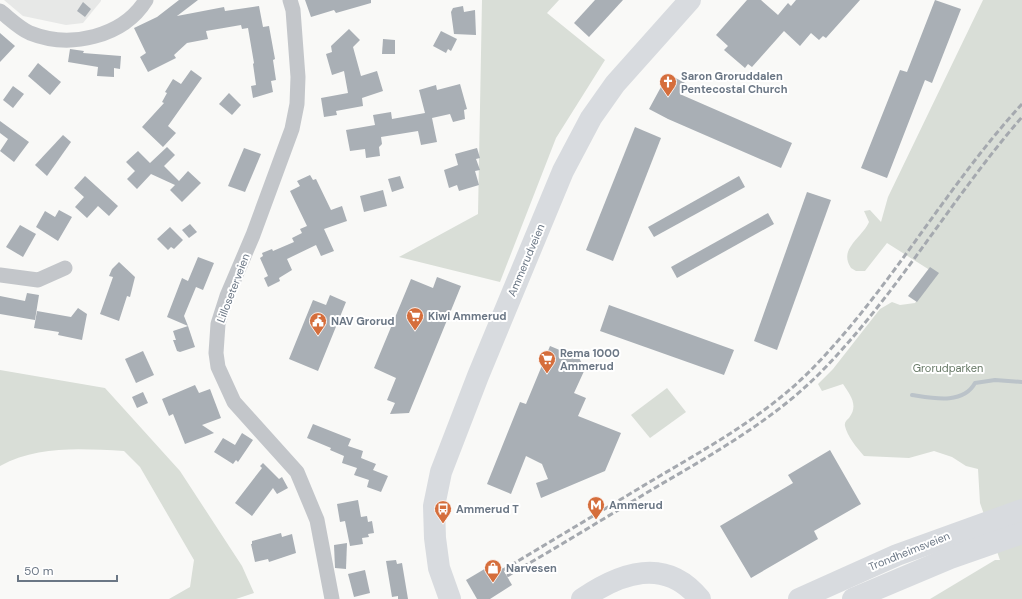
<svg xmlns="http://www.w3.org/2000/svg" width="1022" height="599" viewBox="0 0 1022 599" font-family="'DM Sans',sans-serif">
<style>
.built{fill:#e7e8e7}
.green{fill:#d9ded7}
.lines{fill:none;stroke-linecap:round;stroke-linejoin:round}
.stream{stroke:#bbc3c9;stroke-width:4}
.building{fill:#a9afb5}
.street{stroke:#c3c6ca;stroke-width:15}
.secondary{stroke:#d8dbdf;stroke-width:22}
.highway{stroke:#d8dbdf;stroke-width:22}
.rail{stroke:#a5a9af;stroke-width:3;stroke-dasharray:6 3;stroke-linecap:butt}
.labels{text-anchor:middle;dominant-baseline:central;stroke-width:4;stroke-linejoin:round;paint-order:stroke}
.poi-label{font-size:11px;font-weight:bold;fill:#6b7785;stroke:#fff;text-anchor:start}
.street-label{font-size:11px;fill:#6b7785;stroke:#fff}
.park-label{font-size:11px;fill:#667865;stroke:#fff}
</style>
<rect width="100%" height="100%" fill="#f9f9f7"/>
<path class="built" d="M4 0H101V1L83 23 66 25 23 16Z"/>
<g class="green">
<path d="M482 0H559L547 13 605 60 556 138 500 282 399 257 478 214Z"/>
<path d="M983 0H1022V599H930L995 560H1000L980 503 978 469 966 466 952 457 934 451 909 458 864 456C857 448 847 436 845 426 844 422 847 420 849 418 859 405 850 395 843 384L822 391 818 384 833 369 880 309 892 302 900 305 915 303 936 274 887 243 865 271H856L851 268C838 249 862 238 869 222L864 211 870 210 881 222 888 197Z"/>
<path d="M0 370 105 388 180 471 242 566 254 593 236 599H169L190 587 194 560 140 467 124 451C82 449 39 445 0 466Z"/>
<path d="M667 388 686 412 650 438 631 415Z"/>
</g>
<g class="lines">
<path class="stream" d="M912 395C932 398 963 405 975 383L995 380 1022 382"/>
</g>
<g class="building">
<path d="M179 0H198L177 16 224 7 225 11 259 6 263 27 269 26 275 59 273 60 276 80 271 81 273 92 253 98 251 86 256 85 253 64 254 63 248 28 242 29 241 25 206 31 208 39 187 43 174 55 176 58 148 72 140 57 146 53 134 28 157 17Z"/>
<path d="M305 0H371V3L336 13 334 10 311 17Z"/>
<path d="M595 0H623L589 37 574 23Z"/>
<path d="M747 0H761L778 15 788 3 791 6 796 0H860L826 38 823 36 819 40 811 33 800 46 784 31 752 67 748 64 745 68 724 50 728 46 716 35Z"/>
<path d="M935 0 961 9 932 83 925 80 887 178 861 168 900 70 907 72Z"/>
<path d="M83 2 91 9 85 17 77 11Z"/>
<path d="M463 6 464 12 475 10 476 35 454 34 451 12 453 8Z"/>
<path d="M349 29 360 40 353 47 361 76 377 71 383 91 362 98 363 106 336 111 337 115 324 117 321 98 348 93 344 71 332 75 326 54 332 52 331 46Z"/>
<path d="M441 31 457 39 451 51 448 49 446 53 433 46Z"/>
<path d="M0 33 15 46 0 62Z"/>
<path d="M383 39 395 40V54H382Z"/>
<path d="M70 49 84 51 83 53 121 56 120 69 114 68V77L97 76 98 67 68 62Z"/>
<path d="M38 63 61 82 50 95 28 76Z"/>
<path d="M191 70 202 78 168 126 176 133 163 147 142 127 164 103 162 102 167 93 165 92 173 79 181 84Z"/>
<path d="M668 74 687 84 682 95 792 143 781 168 668 119 649 109Z"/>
<path d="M460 84 467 109 464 110 465 119 453 122 450 114 432 118 437 142 421 145 418 131 381 137 382 144 379 147 380 156 366 158 365 149 350 151 346 130 375 125 373 115 391 112 392 119 425 113 419 90 436 85 437 90Z"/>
<path d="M13 86 24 94 13 108 3 100Z"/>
<path d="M229 93 241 105 232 115 219 104Z"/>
<path d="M0 121 29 142 14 162 0 151 8 139 0 133Z"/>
<path d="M635 127 661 138 613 261 586 250Z"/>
<path d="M63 135 71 142 47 176 35 165Z"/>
<path d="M167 147 175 155 164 166 179 181 188 171 201 183 182 202 170 190 175 185 151 174 137 189 127 179 135 171 126 162 138 151 150 163Z"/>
<path d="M244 148 261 154 245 192 228 186Z"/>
<path d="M477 148 480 158 476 159 480 170 475 171 479 185 459 191 457 185 449 188 444 170 458 165 455 154Z"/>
<path d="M310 175 313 180 316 179 331 210 342 206 347 221 324 229 334 251 321 256 316 245 287 259 292 270 279 278 280 281 268 287 264 278 268 276 260 258 263 256 262 253 272 249 273 251 294 242 292 238 302 233 300 229 307 226 290 191 300 186 297 181Z"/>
<path d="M85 176 118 206 109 216 98 206 87 218 75 207 84 197 74 188Z"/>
<path d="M400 176 404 188 392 192 388 179Z"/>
<path d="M739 176 745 187 654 237 648 227Z"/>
<path d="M383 190 387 206 364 212 360 196Z"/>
<path d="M807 192 831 200 777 350 754 341Z"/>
<path d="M59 210 72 217 58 241 36 227 45 211 55 217Z"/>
<path d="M768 213 774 224 677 278 671 267Z"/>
<path d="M190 224 197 232 189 238 182 230Z"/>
<path d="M20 225 36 234 23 257 6 247Z"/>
<path d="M170 227 183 240 174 249 171 247 168 250 157 239Z"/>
<path d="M198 257 214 263 203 290 196 287 184 316 188 326 167 317 182 278 188 281Z"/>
<path d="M119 262 135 277 130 297 127 296 119 321 100 314 113 277 109 276 112 269Z"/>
<path d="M930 267 939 273 917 302 908 296Z"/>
<path d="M437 277 461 286 409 413 390 414 395 403 387 400 396 378 374 368 411 279 433 288Z"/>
<path d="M27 293 39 295 35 320 0 314V296L25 301Z"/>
<path d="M330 295 346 302 318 371 289 359 313 300 326 305Z"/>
<path d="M609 305 734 350 724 375 600 331Z"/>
<path d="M78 308 87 314 82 340 58 335 59 332 34 328 37 311 71 317Z"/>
<path d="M188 326 195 347 180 352 177 351 173 340H176L173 331Z"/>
<path d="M550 346 579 358 585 369 574 393 586 398 578 416 621 433 605 471 541 498 536 483 548 479 542 464 526 456 511 494 487 484 520 402 526 404Z"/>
<path d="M143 351 154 375 136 383 125 359Z"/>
<path d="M195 385 199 393 210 389 221 418 202 425 214 433 185 444 173 414 169 416 162 399Z"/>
<path d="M143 392 148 403 137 408 132 397Z"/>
<path d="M313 424 351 439 348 446 363 451 361 458 376 464 373 470 388 476 381 492 367 487 369 480 354 475 357 468 342 463 344 456 330 450 331 448 307 438Z"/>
<path d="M242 433 253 440 238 462 236 460 233 464 214 452 223 438 235 445Z"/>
<path d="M830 450 861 504 814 531 818 539 751 578 720 526 793 483 788 475Z"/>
<path d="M263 463 279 479 282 477 288 488 277 494 273 488 252 516 235 503 262 468 260 466Z"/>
<path d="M358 500 361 517 367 516 368 522 372 521 374 533 368 534 369 537 362 538 363 544 350 546 345 521 340 522 337 504Z"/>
<path d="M281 533 282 537 292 534 296 553 269 562 268 559 255 562 251 544H252V541Z"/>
<path d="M347 543 346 569 335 568 334 545Z"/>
<path d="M396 560 397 564 402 563 408 599H398V596L392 597 386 561Z"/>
<path d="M498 561 512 585 490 599H477L466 580Z"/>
<path d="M365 570 370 593 354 597 348 574Z"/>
</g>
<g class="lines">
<g class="street">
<path d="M290 0 293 10 298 77 297 104 292 129 253 235 227 296 218 324 216 353 218 367 234 402 297 472 317 520 332 599"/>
<path d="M0 11C9 18 19 28 30 33 70 49 123 37 146 0"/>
<path d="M0 275 38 280 65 268"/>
</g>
<path class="secondary" d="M450 599 439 568 435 538 434 506 441 472 478 376 563 171 591 118 615 84 690 0"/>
<g class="highway">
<path d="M582 599C620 573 665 556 700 599"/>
<path d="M799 599 897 555 1022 510"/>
<path d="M853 599 950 558 1022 533"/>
</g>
<g class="rail">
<path d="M503 570C553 540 603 510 653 480 707 448 765 416 810 371 890 290 945 188 1022 104"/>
<path d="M507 576C558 547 608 516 658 486 713 454 771 421 817 376 895 298 950 200 1022 117"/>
</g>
</g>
<defs>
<g id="church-pin" transform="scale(0.9)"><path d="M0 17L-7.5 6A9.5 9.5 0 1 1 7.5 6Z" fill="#d56e3c" stroke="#fff"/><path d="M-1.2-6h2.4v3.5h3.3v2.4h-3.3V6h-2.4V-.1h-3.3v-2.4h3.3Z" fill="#fff"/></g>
<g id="supermarket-pin" transform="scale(0.9)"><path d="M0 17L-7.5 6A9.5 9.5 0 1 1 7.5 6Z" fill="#d56e3c" stroke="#fff"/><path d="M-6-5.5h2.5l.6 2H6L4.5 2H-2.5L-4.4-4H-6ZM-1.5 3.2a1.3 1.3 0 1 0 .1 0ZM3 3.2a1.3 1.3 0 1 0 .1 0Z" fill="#fff"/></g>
<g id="civic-pin" transform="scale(0.9)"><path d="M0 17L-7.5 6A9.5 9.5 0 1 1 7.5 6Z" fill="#d56e3c" stroke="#fff"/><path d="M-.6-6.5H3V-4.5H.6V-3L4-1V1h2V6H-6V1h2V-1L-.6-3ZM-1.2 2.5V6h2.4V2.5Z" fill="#fff"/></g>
<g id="metro-pin" transform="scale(0.9)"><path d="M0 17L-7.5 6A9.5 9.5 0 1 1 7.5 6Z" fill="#d56e3c" stroke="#fff"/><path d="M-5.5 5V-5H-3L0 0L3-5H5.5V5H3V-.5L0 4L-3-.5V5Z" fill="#fff"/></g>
<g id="bus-pin" transform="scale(0.9)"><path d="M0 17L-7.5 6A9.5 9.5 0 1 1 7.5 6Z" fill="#d56e3c" stroke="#fff"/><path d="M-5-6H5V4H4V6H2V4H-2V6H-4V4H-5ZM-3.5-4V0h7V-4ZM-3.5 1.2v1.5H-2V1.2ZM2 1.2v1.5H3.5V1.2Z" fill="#fff"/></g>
<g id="shop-pin" transform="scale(0.9)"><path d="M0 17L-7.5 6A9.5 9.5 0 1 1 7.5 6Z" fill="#d56e3c" stroke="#fff"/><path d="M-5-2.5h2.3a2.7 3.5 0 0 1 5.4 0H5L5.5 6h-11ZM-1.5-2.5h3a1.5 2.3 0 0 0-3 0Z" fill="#fff"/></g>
</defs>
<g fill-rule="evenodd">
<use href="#church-pin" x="668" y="82"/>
<use href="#supermarket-pin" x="415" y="316"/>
<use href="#civic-pin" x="318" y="321"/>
<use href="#supermarket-pin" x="547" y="359"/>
<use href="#metro-pin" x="596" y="505"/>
<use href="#bus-pin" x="443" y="509"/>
<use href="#shop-pin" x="493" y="568"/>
</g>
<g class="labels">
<g class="poi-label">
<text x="681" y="76">Saron Groruddalen<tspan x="681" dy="13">Pentecostal Church</tspan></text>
<text x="428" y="316">Kiwi Ammerud</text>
<text x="331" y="321">NAV Grorud</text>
<text x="560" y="353">Rema 1000<tspan x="560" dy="13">Ammerud</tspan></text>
<text x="609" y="505">Ammerud</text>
<text x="456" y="509">Ammerud T</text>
<text x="506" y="568">Narvesen</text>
</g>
<g class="street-label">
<text transform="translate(526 260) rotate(-67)">Ammerudveien</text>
<text transform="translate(233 288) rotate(-69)">Lilloseterveien</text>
<text transform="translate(909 551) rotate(-22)">Trondheimsveien</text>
</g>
<g class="park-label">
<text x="948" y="368">Grorudparken</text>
</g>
</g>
<path d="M18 575v6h99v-6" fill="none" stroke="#6b7785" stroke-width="2"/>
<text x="24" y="575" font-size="12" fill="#6b7785" stroke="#ffffff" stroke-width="3" paint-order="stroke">50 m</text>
</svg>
